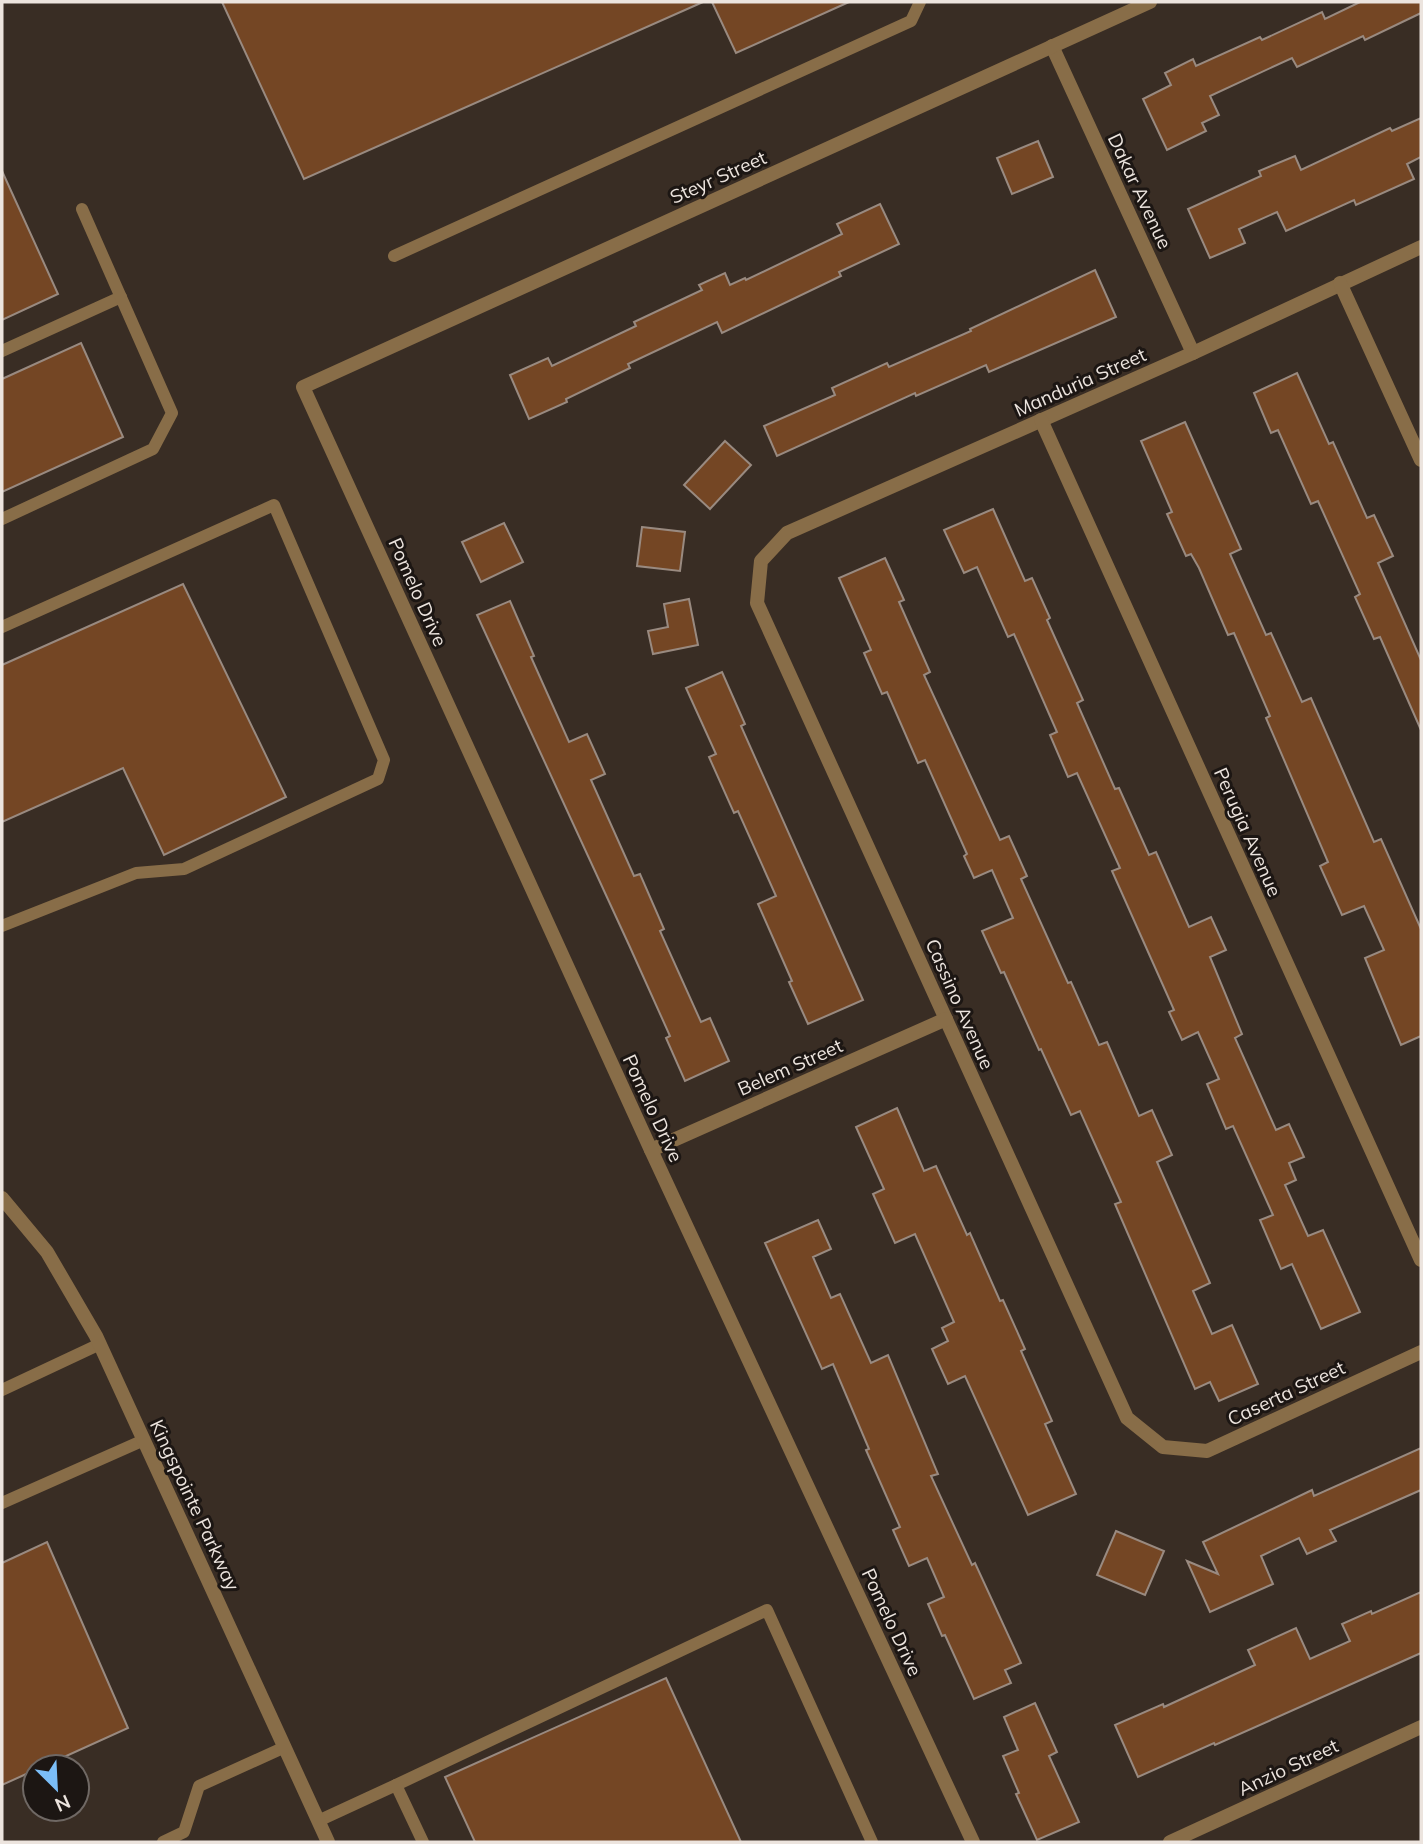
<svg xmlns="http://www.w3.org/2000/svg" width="1423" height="1844" viewBox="0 0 1423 1844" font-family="Mulish,sans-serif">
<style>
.building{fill:#744624;stroke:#998a80;stroke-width:2}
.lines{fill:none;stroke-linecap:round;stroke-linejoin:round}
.lane{stroke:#886d48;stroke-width:12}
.street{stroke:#886d48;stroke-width:14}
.labels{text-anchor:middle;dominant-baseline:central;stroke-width:6;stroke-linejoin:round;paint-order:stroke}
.street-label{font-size:19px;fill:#ece4de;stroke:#1c1613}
</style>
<rect width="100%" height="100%" fill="#392d24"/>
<g class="building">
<path d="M222 2H703L304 179Z"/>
<path d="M712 2H849L736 53Z"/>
<path d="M1360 2H1421V13L1365 40 1363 36 1297 67 1292 58 1210 96 1219 115 1202 123 1206 131 1167 150 1143 99 1171 85 1165 73 1193 59 1196 66 1260 37 1262 40 1322 12 1325 19Z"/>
<path d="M1421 118V157L1407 164 1414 179 1356 205 1354 200 1286 231 1277 212 1239 229 1245 243 1210 258 1188 209 1261 176 1259 171 1295 156 1301 170 1390 128 1392 131Z"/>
<path d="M1038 141 1053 177 1012 194 997 158Z"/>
<path d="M2 171 58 294 2 320Z"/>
<path d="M880 204 899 244 839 272 841 276 722 333 717 322 628 364 630 368 566 399 567 402 529 419 510 375 548 358 552 366 636 326 634 322 702 290 699 285 725 273 730 285 745 278 746 280 842 234 837 224Z"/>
<path d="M1095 270 1116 317 989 372 986 365 916 396 915 393 777 456 764 426 835 395 832 388 887 363 889 367 971 331 970 329Z"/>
<path d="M81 343 123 437 2 492V379Z"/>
<path d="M1297 373 1329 444 1333 442 1367 518 1374 515 1393 556 1378 563 1421 660V730L1380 637 1374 639 1355 597 1360 594 1318 501 1311 504 1278 430 1271 433 1254 393Z"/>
<path d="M1185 422 1241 549 1230 554 1266 635 1271 633 1302 702 1311 698 1374 842 1381 839 1421 929V1036L1401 1045 1365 958 1384 950 1364 906 1342 915 1320 866 1328 862 1266 718 1270 716 1234 633 1228 635 1199 568 1191 554 1186 556 1167 514 1172 512 1141 441Z"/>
<path d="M725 441 751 465 710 509 684 485Z"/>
<path d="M993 509 1025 581 1032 578 1050 618 1047 620 1083 700 1077 703 1115 789 1119 788 1149 855 1156 852 1189 927 1211 917 1226 950 1210 957 1242 1034 1235 1038 1276 1130 1289 1124 1304 1157 1289 1163 1296 1180 1285 1185 1308 1236 1323 1230 1360 1312 1321 1329 1292 1264 1281 1269 1260 1220 1273 1215 1233 1126 1226 1129 1207 1084 1219 1079 1198 1032 1182 1040 1169 1012 1174 1010 1112 871 1120 868 1077 773 1068 777 1050 735 1057 732 1014 634 1008 637 977 567 964 573 944 530Z"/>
<path d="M504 523 523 562 481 582 462 542Z"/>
<path d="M642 527 685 532 680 571 637 566Z"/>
<path d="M885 558 904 600 899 602 930 672 924 675 1000 840 1009 836 1027 876 1021 879 1068 983 1071 982 1099 1045 1107 1042 1139 1116 1152 1110 1172 1155 1157 1162 1210 1283 1193 1291 1212 1334 1232 1325 1258 1384 1219 1401 1210 1382 1195 1389 1115 1204 1121 1202 1080 1111 1071 1115 1041 1049 1039 1050 1004 972 1001 973 982 931 1013 918 992 870 974 878 964 856 967 854 925 760 918 763 887 692 882 694 864 653 871 650 839 578Z"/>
<path d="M183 584 286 797 164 855 123 768 2 822V665Z"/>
<path d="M689 599 698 645 653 654 648 631 668 627 664 604Z"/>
<path d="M510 601 534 656 531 657 569 742 587 734 605 774 591 780 634 876 640 874 664 929 660 931 701 1022 710 1018 729 1061 685 1081 666 1038 670 1036 629 945 477 615Z"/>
<path d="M722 672 745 724 741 726 863 1000 808 1024 789 982 792 981 758 904 776 896 738 811 734 813 709 757 716 754 686 688Z"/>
<path d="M897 1108 924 1171 936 1166 967 1235 970 1233 1000 1301 1003 1300 1025 1349 1021 1351 1052 1421 1045 1424 1076 1494 1028 1515 965 1376 948 1384 932 1349 948 1341 942 1328 954 1322 915 1234 895 1243 873 1194 884 1189 856 1127Z"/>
<path d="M818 1220 831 1249 813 1257 831 1298 840 1294 871 1363 888 1355 938 1474 931 1476 972 1565 975 1563 1021 1663 1005 1670 1011 1683 974 1699 945 1635 942 1636 928 1604 944 1597 927 1558 909 1566 893 1530 900 1527 866 1450 869 1449 833 1364 822 1369 765 1243Z"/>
<path d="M1421 1448V1490L1330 1530 1336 1541 1307 1554 1299 1538 1261 1556 1273 1584 1210 1612 1187 1561 1218 1574 1203 1542 1312 1490 1314 1496Z"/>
<path d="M1116 1531 1164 1551 1145 1595 1097 1575Z"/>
<path d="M47 1542 128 1728 42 1767H35V1770L2 1785V1563Z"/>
<path d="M1421 1592V1653L1215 1745 1214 1743 1138 1777 1115 1725 1163 1704 1164 1707 1255 1665 1248 1650 1296 1628 1310 1659 1350 1641 1342 1624 1371 1611 1372 1614Z"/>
<path d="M666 1678 741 1842H475L445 1777Z"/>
<path d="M1035 1703 1057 1752 1049 1756 1079 1822 1037 1840 1016 1794 1019 1793 1003 1756 1018 1750 1004 1717Z"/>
</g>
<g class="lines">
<g class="lane">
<path d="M394 256 911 21 920 2"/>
<path d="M2 351 121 297"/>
<path d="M2 519 153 449 172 413 82 209"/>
<path d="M2 627 274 505 384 760 378 779 184 869 136 873 2 926"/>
<path d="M2 1390 100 1344"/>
<path d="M2 1503 144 1440"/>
<path d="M396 1785 767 1610 872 1842"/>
<path d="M318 1821 396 1785 423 1842"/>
<path d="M163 1842 184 1832 199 1786 285 1747"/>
</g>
<g class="street">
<path d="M1052 46 1193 353"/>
<path d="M1421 247 1193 353 787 533 761 561 757 603 1127 1418 1163 1447 1207 1451 1421 1352"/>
<path d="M1340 283 1421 460"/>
<path d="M1041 420 1421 1260"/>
<path d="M651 1150 946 1019"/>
<path d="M2 1198 47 1252 96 1336 328 1842"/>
<path d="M973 1842 651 1150 303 387 1150 2"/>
<path d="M1170 1842 1421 1727"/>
</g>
</g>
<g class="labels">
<g class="street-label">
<text transform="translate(718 177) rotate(-24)">Steyr Street</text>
<text transform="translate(1140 191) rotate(65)">Dakar Avenue</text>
<text transform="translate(1080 382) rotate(-24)">Manduria Street</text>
<text transform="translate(418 592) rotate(66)">Pomelo Drive</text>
<text transform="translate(1248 832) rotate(66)">Perugia Avenue</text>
<text transform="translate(960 1004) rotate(66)">Cassino Avenue</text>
<text transform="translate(790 1067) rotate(-24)">Belem Street</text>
<text transform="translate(653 1108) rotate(65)">Pomelo Drive</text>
<text transform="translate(1286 1393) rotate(-25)">Caserta Street</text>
<text transform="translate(195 1505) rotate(65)">Kingspointe Parkway</text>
<text transform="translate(892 1622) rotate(65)">Pomelo Drive</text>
<text transform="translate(1288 1767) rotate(-25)">Anzio Street</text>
</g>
</g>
<rect width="1423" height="1844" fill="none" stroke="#ece4de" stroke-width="7"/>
<g transform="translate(56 1788) rotate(156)"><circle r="33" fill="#1c1613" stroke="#6f6864" stroke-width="2"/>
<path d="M0-5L12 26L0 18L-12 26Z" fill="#7bbef8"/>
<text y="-10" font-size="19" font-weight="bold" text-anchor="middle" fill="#ece4de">N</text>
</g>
</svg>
